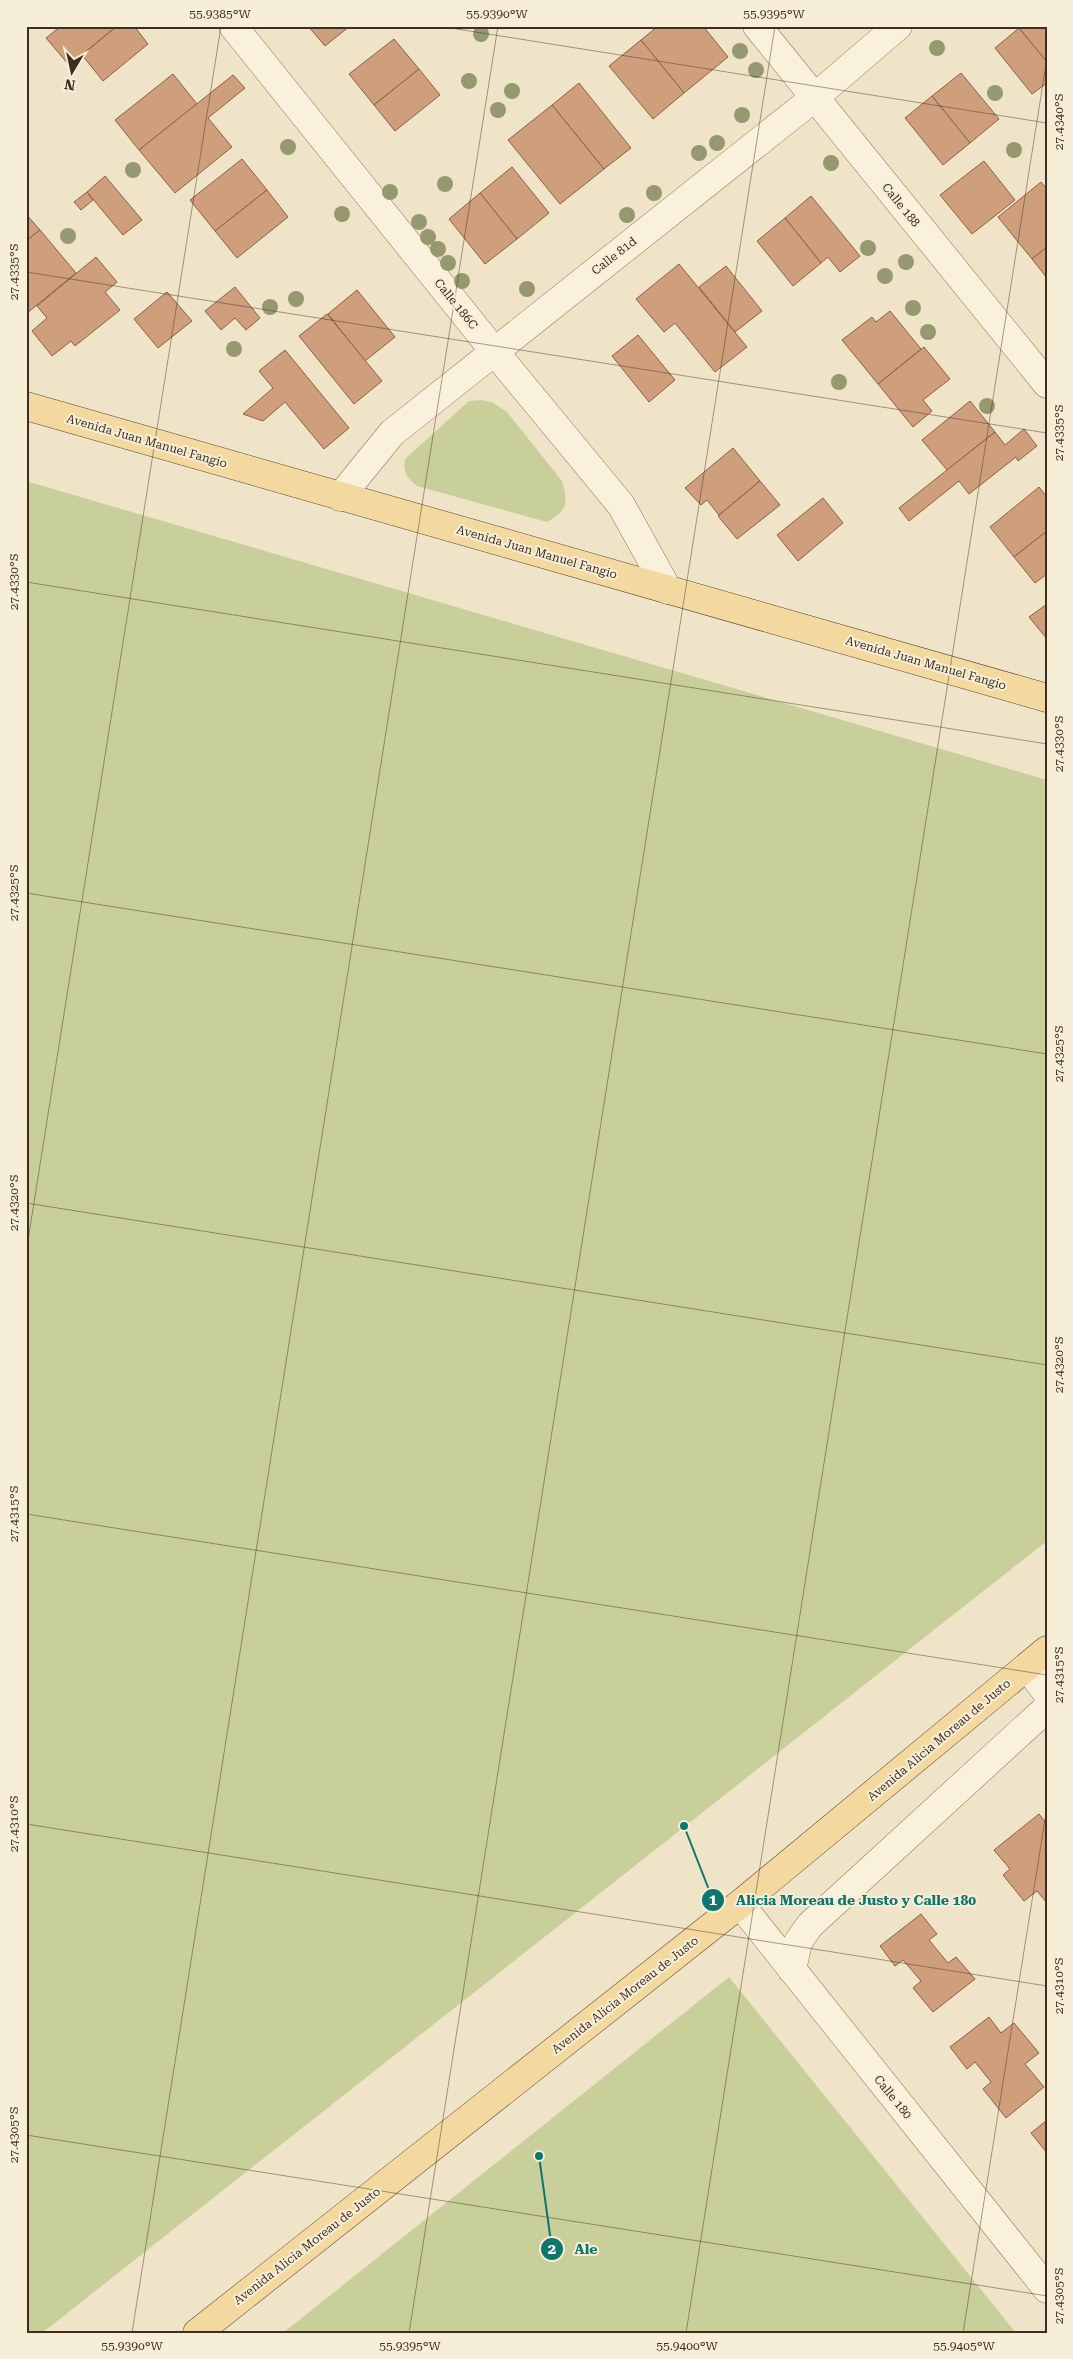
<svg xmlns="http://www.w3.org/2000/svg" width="1073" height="2359" viewBox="0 0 1073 2359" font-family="'Roboto Serif',serif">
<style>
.green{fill:#c9cf9b}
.building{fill:#cf9f7d;stroke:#8d5f41}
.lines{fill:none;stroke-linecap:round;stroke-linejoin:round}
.minor-casing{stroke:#8d765c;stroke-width:29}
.major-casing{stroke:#5b4430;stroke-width:29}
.minor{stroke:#faf1dc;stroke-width:28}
.major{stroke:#f3d9a0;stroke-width:28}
.tree{fill:#96986f}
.ticks{fill:none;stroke:#3d2e20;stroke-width:1;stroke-opacity:0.45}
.labels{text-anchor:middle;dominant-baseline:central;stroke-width:4;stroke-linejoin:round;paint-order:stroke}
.street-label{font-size:12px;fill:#3d2e20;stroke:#f7eed8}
.leader{fill:none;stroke:#0f766e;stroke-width:2}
.callout-dot{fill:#0f766e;stroke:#f7eed8;stroke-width:2}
.mark-label{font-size:15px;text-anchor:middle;font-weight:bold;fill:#fff}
.callout-label{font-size:14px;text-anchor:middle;font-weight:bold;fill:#0f766e;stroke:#f7eed8;stroke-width:4;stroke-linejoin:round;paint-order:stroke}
.neatline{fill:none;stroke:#3d2e20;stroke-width:2}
.ticks-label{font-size:12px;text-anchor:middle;fill:#3d2e20}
</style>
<rect width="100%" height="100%" fill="#f0e4c8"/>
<g class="green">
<path d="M481 400 492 402 507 412 562 481C569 503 567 511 547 522L417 486C407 478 403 472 405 459L469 401Z"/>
<path d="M26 481 1047 780V1541L42 2333H26Z"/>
<path d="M729 1977 1016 2333H283Z"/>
</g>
<g class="building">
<path d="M61 26H117L69 65 46 38Z"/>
<path d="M117 26H134L148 44 103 81 82 55Z"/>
<path d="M308 26H350L325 46Z"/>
<path d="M658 26H703L728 57 684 93 641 40Z"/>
<path d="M1022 26H1047V62L1019 28Z"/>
<path d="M1019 28 1047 62V83L1032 94 995 48Z"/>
<path d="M394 39 419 69 374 105 349 74Z"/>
<path d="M641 40 684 93 653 119 609 66Z"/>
<path d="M419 69 440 95 395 131 374 105Z"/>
<path d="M961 73 999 119 970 143 932 96Z"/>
<path d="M173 74 197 104 139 150 115 120Z"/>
<path d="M233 75 245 88 208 118 232 147 175 193 139 150Z"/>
<path d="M579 83 631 148 604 169 552 105Z"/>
<path d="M932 96 970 143 943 165 905 118Z"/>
<path d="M552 105 604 169 560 204 508 140Z"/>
<path d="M242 159 267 190 215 231 190 200Z"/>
<path d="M984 161 1015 200 972 234 940 195Z"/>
<path d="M512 167 549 213 517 239 480 193Z"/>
<path d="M105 176 142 220 123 235 87 192Z"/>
<path d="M1041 182 1047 189V247L1032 259 998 217Z"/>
<path d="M267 190 288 217 237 258 215 231Z"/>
<path d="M87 192 93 200 81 210 74 202Z"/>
<path d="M480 193 517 239 485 264 449 219Z"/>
<path d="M811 196 860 256 840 272 828 257 821 263 785 218Z"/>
<path d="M26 214 40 230 26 241Z"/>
<path d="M785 218 821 263 793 286 757 241Z"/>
<path d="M40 230 76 273 26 314V241Z"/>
<path d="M1047 247V278L1032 259Z"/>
<path d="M96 257 117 282 105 292 120 310 75 346 71 341 52 356 32 331 47 318 37 306Z"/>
<path d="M679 264 747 347 715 372 675 323 664 332 636 299Z"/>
<path d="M726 266 762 311 735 332 699 287Z"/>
<path d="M235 287 260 318 246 330 235 318 221 330 205 311Z"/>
<path d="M357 290 395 337 365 361 328 314Z"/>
<path d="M167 292 192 321 158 348 134 319Z"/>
<path d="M890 311 921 349 878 384 842 340 872 317 876 322Z"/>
<path d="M327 314 382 381 354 404 299 336Z"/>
<path d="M638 335 675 380 649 402 612 356Z"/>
<path d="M924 347 950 379 923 400 932 411 913 427 878 384Z"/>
<path d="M285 350 349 428 324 449 285 402 263 421 243 414 273 388 259 371Z"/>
<path d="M970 401 995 432 947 470 922 440Z"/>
<path d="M1024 429 1037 446 1018 461 1016 457 969 494 959 481 909 521 899 508 995 432 1005 445Z"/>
<path d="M733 448 760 481 719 515 707 500 701 505 685 488Z"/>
<path d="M760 481 780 505 737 539 718 516Z"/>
<path d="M1039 487 1047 497V531L1014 557 990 527Z"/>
<path d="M823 498 843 523 798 561 777 535Z"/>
<path d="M1047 531V574L1035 583 1014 557Z"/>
<path d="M1047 604V639L1029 617Z"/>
<path d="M1039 1814 1047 1824V1903L1037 1891 1024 1901 1003 1875 1010 1869 994 1850Z"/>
<path d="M921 1914 937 1934 929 1940 948 1963 956 1957 975 1979 933 2012 913 1988 921 1981 903 1960 895 1966 880 1946Z"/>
<path d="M989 2017 1001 2033 1014 2023 1039 2053 1025 2064 1044 2087 1006 2118 983 2089 991 2082 975 2062 967 2069 950 2047Z"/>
<path d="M1047 2120V2153L1031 2133Z"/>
</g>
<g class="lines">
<g class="minor-casing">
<g id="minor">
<path d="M233 26 494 351 621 505 668 590"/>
<path d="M757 26 1047 384"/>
<path d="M340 497 392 433 814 98 898 26"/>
<path d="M1027 1667 1047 1693"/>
<path d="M740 1904 1047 2289"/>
<path d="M792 1970 798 1942 810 1925 1047 1708"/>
</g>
</g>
<g class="major-casing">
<g id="major">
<path d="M26 406 1047 698"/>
<path d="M197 2333 740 1904 1047 1650"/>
</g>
</g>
<use href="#minor" class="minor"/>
<use href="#major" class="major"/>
</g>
<g class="tree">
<circle cx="481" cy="34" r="8"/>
<circle cx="937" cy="48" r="8"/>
<circle cx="740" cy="51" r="8"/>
<circle cx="756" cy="70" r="8"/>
<circle cx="469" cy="81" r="8"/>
<circle cx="512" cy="91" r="8"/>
<circle cx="995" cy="93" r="8"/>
<circle cx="498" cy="110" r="8"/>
<circle cx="742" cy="115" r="8"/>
<circle cx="717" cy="143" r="8"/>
<circle cx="288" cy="147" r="8"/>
<circle cx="1014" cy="150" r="8"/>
<circle cx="699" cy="153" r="8"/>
<circle cx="831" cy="163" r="8"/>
<circle cx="133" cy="170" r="8"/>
<circle cx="445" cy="184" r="8"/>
<circle cx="390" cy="192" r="8"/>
<circle cx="654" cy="193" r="8"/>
<circle cx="342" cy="214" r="8"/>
<circle cx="627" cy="215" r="8"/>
<circle cx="419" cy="222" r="8"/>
<circle cx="68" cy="236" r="8"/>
<circle cx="428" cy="237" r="8"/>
<circle cx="868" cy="248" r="8"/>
<circle cx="438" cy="249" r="8"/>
<circle cx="906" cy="262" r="8"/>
<circle cx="448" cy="263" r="8"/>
<circle cx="885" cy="276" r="8"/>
<circle cx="462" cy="281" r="8"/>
<circle cx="527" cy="289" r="8"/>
<circle cx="296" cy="299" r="8"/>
<circle cx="270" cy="307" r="8"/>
<circle cx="913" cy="308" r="8"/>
<circle cx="928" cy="332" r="8"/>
<circle cx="234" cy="349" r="8"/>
<circle cx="839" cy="382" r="8"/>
<circle cx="987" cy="406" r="8"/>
</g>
<path class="ticks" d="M438 26 1047 123M26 272 1047 433M26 582 1047 744M26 893 1047 1054M26 1203 1047 1365M26 1253 221 26M26 1514 1047 1675M26 1824 1047 1986M26 2135 1047 2296M132 2333 498 26M409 2333 775 26M686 2333 1047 58M963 2333 1047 1807"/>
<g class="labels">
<g class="street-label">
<text transform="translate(901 205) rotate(51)">Calle 188</text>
<text transform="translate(614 256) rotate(-38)">Calle 81d</text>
<text transform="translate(456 304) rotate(51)">Calle 186C</text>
<text transform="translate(147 441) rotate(16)">Avenida Juan Manuel Fangio</text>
<text transform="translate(537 552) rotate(16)">Avenida Juan Manuel Fangio</text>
<text transform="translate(926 663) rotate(16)">Avenida Juan Manuel Fangio</text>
<text transform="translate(939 1740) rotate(-40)">Avenida Alicia Moreau de Justo</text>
<text transform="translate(625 1995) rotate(-38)">Avenida Alicia Moreau de Justo</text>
<text transform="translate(893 2097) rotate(51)">Calle 180</text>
<text transform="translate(307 2246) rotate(-38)">Avenida Alicia Moreau de Justo</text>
</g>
</g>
<path class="leader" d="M684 1826L713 1900M539 2156L552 2249"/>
<g class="callout-dot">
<circle cx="684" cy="1826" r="5"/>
<circle cx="539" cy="2156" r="5"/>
<circle cx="713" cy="1900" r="12"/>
<circle cx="552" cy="2249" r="12"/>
</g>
<g class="mark-label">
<text x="713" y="1905">1</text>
<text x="552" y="2254">2</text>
</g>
<g class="callout-label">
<text x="856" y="1905">Alicia Moreau de Justo y Calle 180</text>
<text x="586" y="2254">Ale</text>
</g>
<rect width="1073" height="2359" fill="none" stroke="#f7eed8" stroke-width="55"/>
<g transform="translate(72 72) rotate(189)" stroke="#f7eed8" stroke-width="4" paint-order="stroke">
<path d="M0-4L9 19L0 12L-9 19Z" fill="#3d2e20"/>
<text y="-8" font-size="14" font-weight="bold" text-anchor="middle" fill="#3d2e20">N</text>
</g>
<rect x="28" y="28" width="1018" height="2304" class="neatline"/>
<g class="ticks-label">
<text x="220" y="18">55.9385°W</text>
<text x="497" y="18">55.9390°W</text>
<text x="774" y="18">55.9395°W</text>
<text transform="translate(1059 122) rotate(-90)" y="4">27.4340°S</text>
<text transform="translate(14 272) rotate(-90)" y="4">27.4335°S</text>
<text transform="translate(1059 433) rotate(-90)" y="4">27.4335°S</text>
<text transform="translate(14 582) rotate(-90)" y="4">27.4330°S</text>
<text transform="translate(1059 744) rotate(-90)" y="4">27.4330°S</text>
<text transform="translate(14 893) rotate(-90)" y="4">27.4325°S</text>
<text transform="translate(1059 1054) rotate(-90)" y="4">27.4325°S</text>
<text transform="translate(14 1203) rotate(-90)" y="4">27.4320°S</text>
<text transform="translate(1059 1365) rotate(-90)" y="4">27.4320°S</text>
<text transform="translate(14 1514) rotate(-90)" y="4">27.4315°S</text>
<text transform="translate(1059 1675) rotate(-90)" y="4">27.4315°S</text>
<text transform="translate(14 1824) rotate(-90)" y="4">27.4310°S</text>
<text transform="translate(1059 1986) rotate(-90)" y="4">27.4310°S</text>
<text transform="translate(14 2135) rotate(-90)" y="4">27.4305°S</text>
<text transform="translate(1059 2296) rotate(-90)" y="4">27.4305°S</text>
<text x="132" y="2350">55.9390°W</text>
<text x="410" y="2350">55.9395°W</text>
<text x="687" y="2350">55.9400°W</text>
<text x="964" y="2350">55.9405°W</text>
</g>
</svg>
